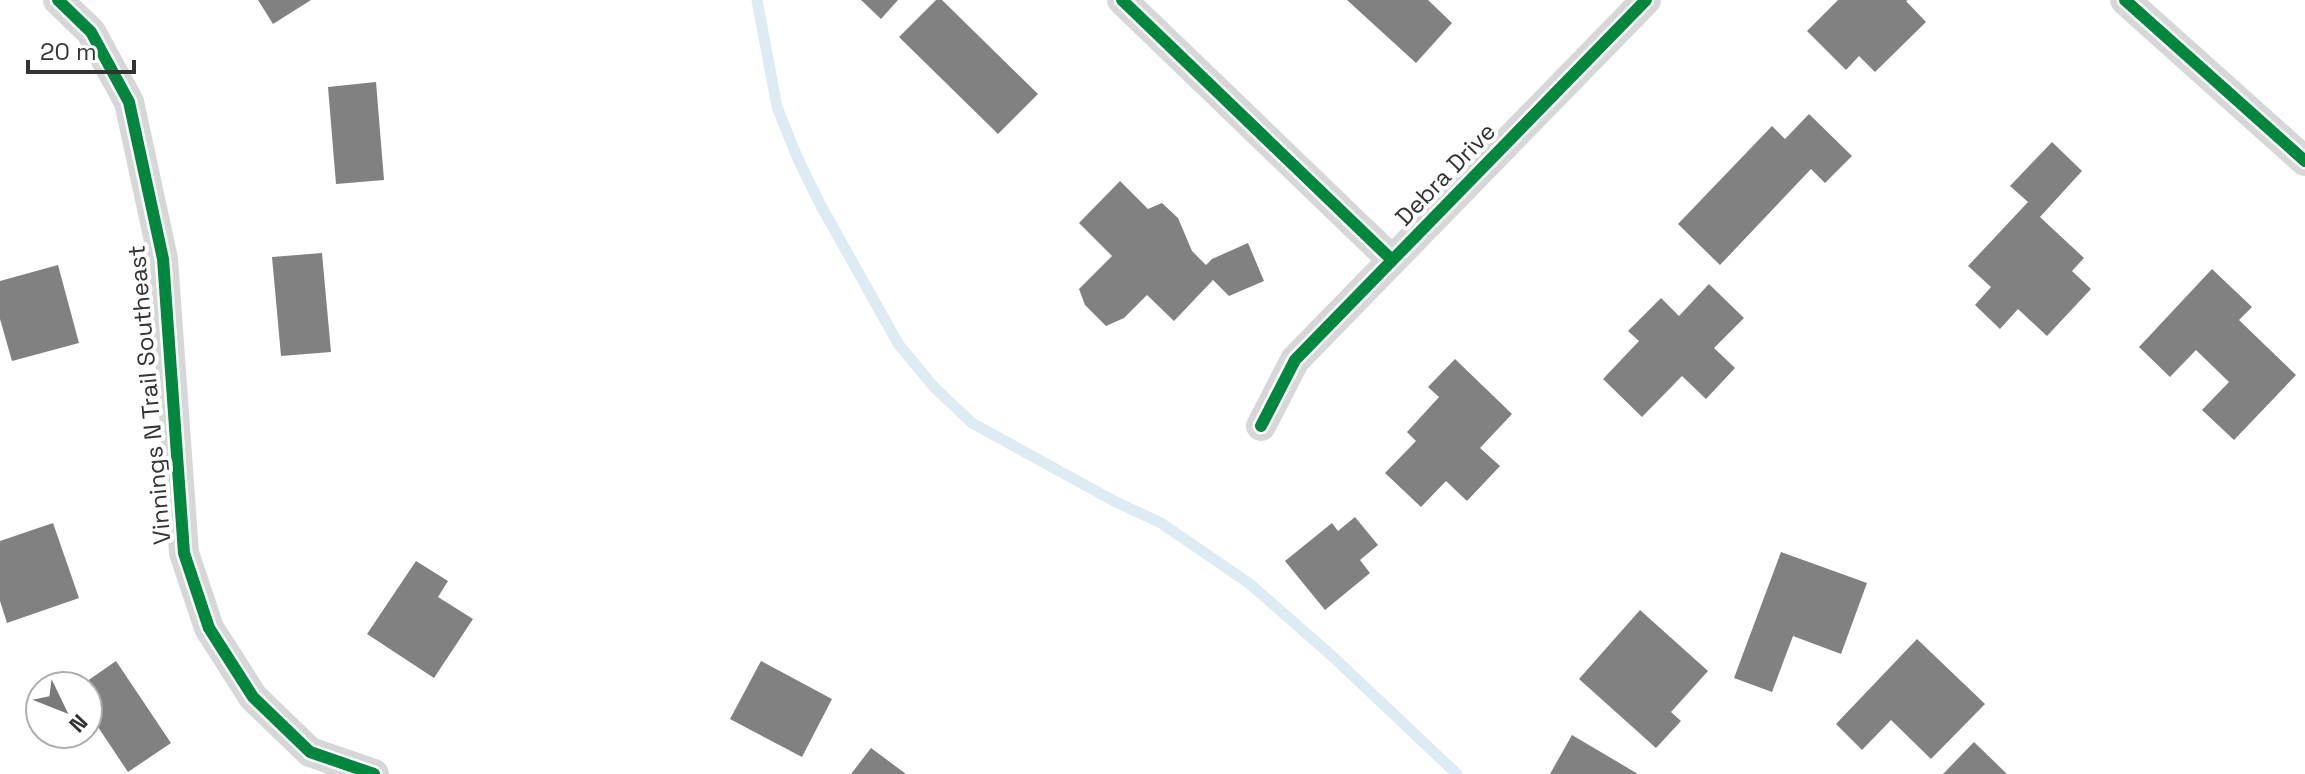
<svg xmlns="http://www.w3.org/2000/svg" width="2305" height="774" viewBox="0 0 2305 774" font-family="'Space Grotesk',sans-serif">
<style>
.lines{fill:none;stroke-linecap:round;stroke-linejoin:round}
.stream{stroke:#ddebf3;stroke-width:11}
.building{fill:#818181}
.street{stroke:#d7d7d7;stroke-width:30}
.cycleway-casing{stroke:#fff;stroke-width:17}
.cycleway{stroke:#00873e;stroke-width:12}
.labels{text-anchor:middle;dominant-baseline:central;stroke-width:8;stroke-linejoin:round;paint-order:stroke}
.street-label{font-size:24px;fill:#333;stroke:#fff}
</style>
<rect width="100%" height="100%" fill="#fff"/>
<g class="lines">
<path class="stream" d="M757 0 777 107 797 157 820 204 899 345 934 387 972 423 1114 501 1161 523 1250 584 1331 655 1457 774"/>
</g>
<g class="building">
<path d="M258 0H311L273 24Z"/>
<path d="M861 0H898L881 19Z"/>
<path d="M936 0H942L1038 94 998 134 899 37Z"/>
<path d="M1347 0H1428L1452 23 1416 63Z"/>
<path d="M1838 0H1908L1906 1 1926 22 1875 72 1859 56 1846 70 1807 31Z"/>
<path d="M376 82 384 180 336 184 328 87Z"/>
<path d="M1809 114 1852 156 1825 183 1811 169 1720 265 1678 224 1772 126 1785 139Z"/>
<path d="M2052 142 2082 171 2040 217 2084 258 2072 271 2091 289 2047 336 2018 309 2000 329 1975 305 1991 287 1968 266 2028 202 2010 186Z"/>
<path d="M1120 181 1148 209 1162 203 1178 218 1192 251 1206 265 1212 259 1248 243 1264 281 1229 296 1213 280 1174 321 1147 295 1124 318 1106 326 1085 305 1079 289 1112 256 1079 223Z"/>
<path d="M322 253 331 352 281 356 272 257Z"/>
<path d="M58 265 79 343 12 361 0 319V281Z"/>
<path d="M2212 269 2252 307 2239 320 2296 375 2234 440 2202 410 2229 382 2196 350 2170 377 2139 347Z"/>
<path d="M1709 284 1744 318 1714 348 1735 368 1706 399 1682 376 1642 417 1603 379 1639 341 1628 331 1661 298 1679 316Z"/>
<path d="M1455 359 1512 414 1480 448 1500 466 1467 501 1446 481 1421 507 1385 473 1416 441 1407 432 1439 397 1428 387Z"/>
<path d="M1355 517 1378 545 1360 560 1370 573 1325 610 1285 561 1332 523 1338 531Z"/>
<path d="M53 523 79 598 7 623 0 601V541Z"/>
<path d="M1781 552 1867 583 1841 654 1793 636 1772 692 1734 678Z"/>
<path d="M416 561 448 581 438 597 473 619 434 678 367 634Z"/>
<path d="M1640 610 1708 671 1671 712 1681 721 1656 748 1579 679Z"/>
<path d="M1917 639 1985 704 1931 759 1891 720 1862 750 1836 724Z"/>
<path d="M116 661 171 743 128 772 88 712V686H80Z"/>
<path d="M761 661 832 699 802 757 730 719Z"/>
<path d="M1572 735 1638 774H1550Z"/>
<path d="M1974 742 2007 774H1943Z"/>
<path d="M871 748 906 774H851Z"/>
</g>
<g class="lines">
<g class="street">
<path d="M58 0 91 32 129 102 163 259 184 553 209 628 253 697 310 752 374 774"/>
<path d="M1122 0 1392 260"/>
<path d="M2125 0 2305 161"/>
<path d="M1261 426 1295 360 1646 0"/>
</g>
<g class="cycleway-casing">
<g id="cycleway">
<path d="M58 0 91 32 129 102 163 259 184 553 209 628 253 697 310 752 374 774"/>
<path d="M1122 0 1392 260"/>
<path d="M2125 0 2305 161"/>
<path d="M1261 426 1295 360 1646 0"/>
</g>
</g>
<use href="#cycleway" class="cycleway"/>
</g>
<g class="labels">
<g class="street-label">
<text transform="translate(1445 174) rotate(-46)">Debra Drive</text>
<text transform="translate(149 395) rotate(-95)">Vinnings N Trail Southeast</text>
</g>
</g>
<g transform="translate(64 710) rotate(133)"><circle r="38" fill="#ffffff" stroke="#adadad" stroke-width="2"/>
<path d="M0-6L14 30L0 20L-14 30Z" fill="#7a7a7a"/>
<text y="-12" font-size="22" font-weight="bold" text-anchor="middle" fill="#333333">N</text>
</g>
<path d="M28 60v12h106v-12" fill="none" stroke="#333333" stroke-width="4"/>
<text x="40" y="60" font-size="24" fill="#333333" stroke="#ffffff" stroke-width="6" paint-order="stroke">20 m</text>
</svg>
